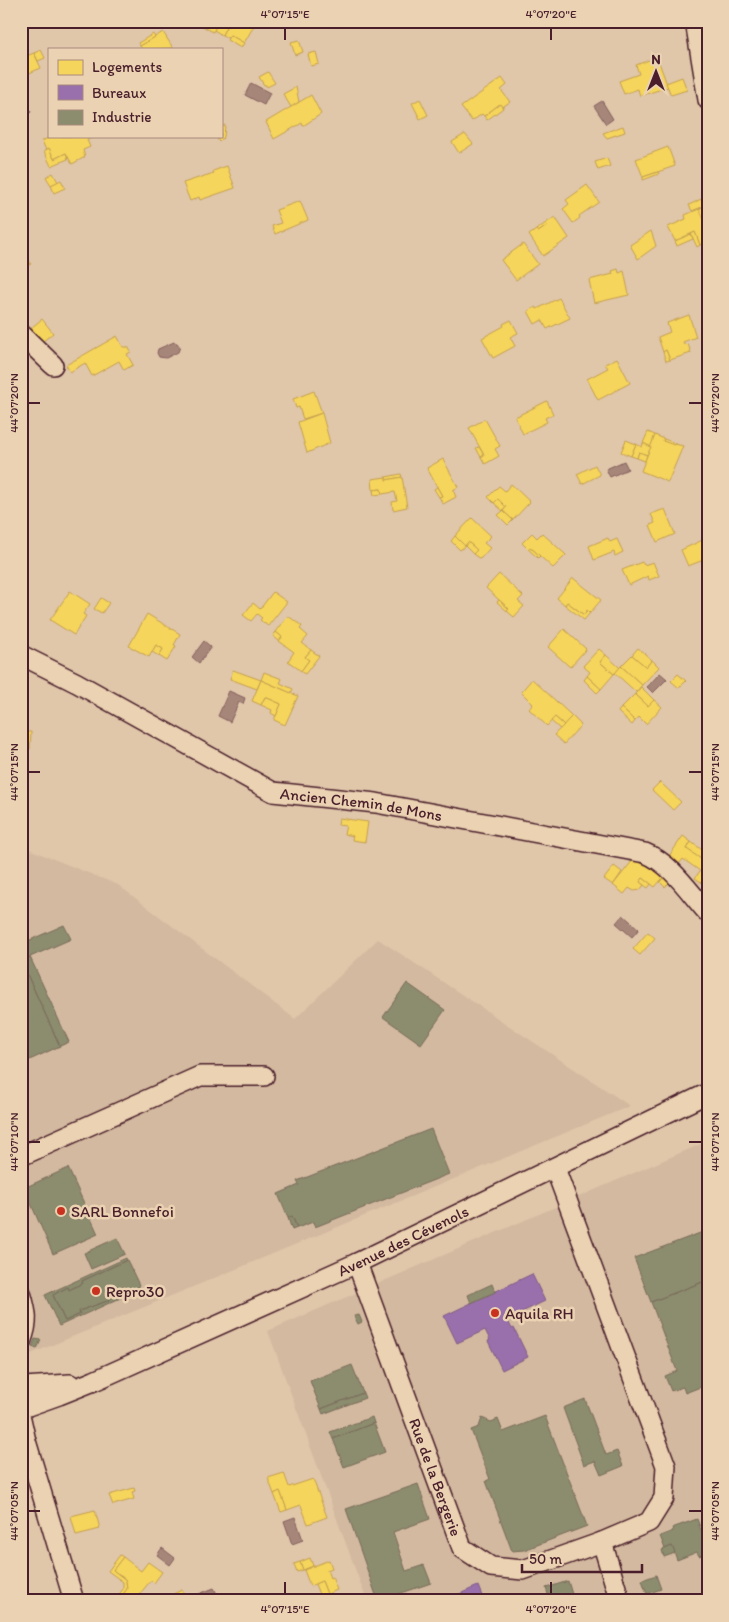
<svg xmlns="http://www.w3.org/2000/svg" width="729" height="1622" viewBox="0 0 729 1622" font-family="Itim,sans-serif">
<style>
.built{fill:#d3b99f}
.water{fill:#a7867a;stroke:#825d5a}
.homes{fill:#f6d55c;stroke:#c29e4d}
.offices{fill:#9970ab;stroke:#815885}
.industry{fill:#8c8c6e;stroke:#786b5a}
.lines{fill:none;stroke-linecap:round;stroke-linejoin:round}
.minor-casing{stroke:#4a1f2b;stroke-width:22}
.minor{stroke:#ead2b2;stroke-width:19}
.ticks{fill:none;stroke:#4a1f2b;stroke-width:2}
.poi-dot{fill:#c8321e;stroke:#ead2b2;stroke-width:2}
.labels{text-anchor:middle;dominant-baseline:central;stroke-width:5;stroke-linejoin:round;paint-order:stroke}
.street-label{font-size:16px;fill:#4a1f2b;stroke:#ead2b2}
.poi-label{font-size:16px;fill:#4a1f2b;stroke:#ead2b2;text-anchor:start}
.neatline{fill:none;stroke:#4a1f2b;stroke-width:2}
.ticks-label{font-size:12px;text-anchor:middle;fill:#4a1f2b}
</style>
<rect width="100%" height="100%" fill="#e0c7aa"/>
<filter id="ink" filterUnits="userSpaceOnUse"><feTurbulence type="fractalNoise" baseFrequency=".02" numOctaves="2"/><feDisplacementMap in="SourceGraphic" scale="10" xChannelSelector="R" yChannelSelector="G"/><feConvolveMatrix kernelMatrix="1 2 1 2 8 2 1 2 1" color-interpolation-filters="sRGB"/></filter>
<g filter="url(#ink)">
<g class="built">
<path d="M21 846 118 885 295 1019 378 939 630 1106 21 1358Z"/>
<path d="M708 1141V1598L702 1601H367L268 1331Z"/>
</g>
<g class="water">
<path d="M251 83 270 93 264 105 245 95Z"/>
<path d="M21 94 31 112 26 115 21 111Z"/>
<path d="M602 101 613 119 606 124 594 106Z"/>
<path d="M174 342 177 343 180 347 178 352 166 358 159 357 157 353 158 349Z"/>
<path d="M624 461 628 469 610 477 606 469Z"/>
<path d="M204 641 211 647 199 663 192 657Z"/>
<path d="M660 673 667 679 653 693 647 687Z"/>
<path d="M229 691 245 698 243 704 239 702 230 722 218 716Z"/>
<path d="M623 915 639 929 632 937 616 923Z"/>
<path d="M295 1517 303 1540 292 1544 284 1521Z"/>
<path d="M162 1548 175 1558 170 1565 157 1555Z"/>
<path d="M214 1588 218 1596 207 1601H195L194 1596Z"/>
</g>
<g class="homes">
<path d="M200 21H205L216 27 213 32 199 24Z"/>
<path d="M205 21H229L222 35 214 30 216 27Z"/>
<path d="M229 21 237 23 238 21H249L255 24 244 43 230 35 228 38 222 35Z"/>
<path d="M332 21H347L336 27Z"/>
<path d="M163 32 173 48 142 49 140 46Z"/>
<path d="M153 34 155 37 140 46 138 43Z"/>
<path d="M230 35 244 43 241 48 227 40Z"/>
<path d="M299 40 303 52 295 55 291 42Z"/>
<path d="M41 50 45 58 38 61 34 53Z"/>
<path d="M316 52 319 64 311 66 308 54Z"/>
<path d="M34 53 41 68 22 76 21 58Z"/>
<path d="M657 57 668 87 640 96 638 89 624 94 619 81 639 74 636 65Z"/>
<path d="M268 72 275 83 267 87 266 85H264L259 77Z"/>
<path d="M682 77 687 90 671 95 666 83Z"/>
<path d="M502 78 507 85 501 90 510 102 502 107 500 104 484 116 482 114 472 121 461 107Z"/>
<path d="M296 87 299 102 291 107 283 94Z"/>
<path d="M311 95 321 114 303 126 302 123 274 139 266 122Z"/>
<path d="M420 99 428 115 420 119 412 103Z"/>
<path d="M500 104 503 108 487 120 484 116Z"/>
<path d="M225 125 224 137 219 142 216 136H221V127Z"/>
<path d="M623 126 625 132 607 138 603 133Z"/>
<path d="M465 134 473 144 459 153 452 142Z"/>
<path d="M52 136H94V137L87 140 90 147 83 150 85 157 72 164 66 153 54 159 49 148 46 150 42 141Z"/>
<path d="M668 147 675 166 643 177 636 159Z"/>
<path d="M49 148 54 159 66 153 68 159 51 166 44 151Z"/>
<path d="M607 158 610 166 598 170 595 162Z"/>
<path d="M227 166 235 188 200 200 199 197 190 201 183 183 214 173 213 171Z"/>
<path d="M658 172 659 174 643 180V177Z"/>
<path d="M53 173 58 182 51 185 46 177Z"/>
<path d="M61 180 65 188 54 193 51 185Z"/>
<path d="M587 185 599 202 579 216 580 218 573 223 563 209 569 204 566 200Z"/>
<path d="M701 199 704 206 692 211 689 205Z"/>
<path d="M300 201 308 220 275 234 272 226 281 223 276 210Z"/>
<path d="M704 206 708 217 704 219 699 209Z"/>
<path d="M699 209 708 227V242L700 245 695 232 675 241 668 227 686 219 685 215Z"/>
<path d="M555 217 569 238 543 256 529 235 536 230 538 232 547 226 546 223Z"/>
<path d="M546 223 547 226 538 232 536 230Z"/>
<path d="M651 231 656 246 638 259 630 245Z"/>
<path d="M695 232 700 245 697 247 691 234Z"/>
<path d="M691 234 693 239 677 246 675 241Z"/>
<path d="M21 244 31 264 21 269Z"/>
<path d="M523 244 538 264 516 280 501 260Z"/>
<path d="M618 269 619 273 624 271 629 295 594 303 589 280 613 274 612 271Z"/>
<path d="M559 298 570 318 547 329 542 320 535 324 528 311 536 307 537 309Z"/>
<path d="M689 315 696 337 683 342 684 345 688 344 691 353 670 360 666 350 663 352 658 337 670 332 667 323Z"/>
<path d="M42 319 53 333 42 342 31 328Z"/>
<path d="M511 320 518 333 510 337 515 346 493 358 482 338 504 326 503 324Z"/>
<path d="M117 336 123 347H128L131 352 127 354 133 365 124 370 119 361 92 376 85 363 70 372 66 365Z"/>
<path d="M666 350 670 360 666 361 663 352Z"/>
<path d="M617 358 630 383 598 400 587 379 608 368 605 364Z"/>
<path d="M314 391 322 413 303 419 299 407 296 408 293 399Z"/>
<path d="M547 401 553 414 545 418 547 422 523 434 515 417Z"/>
<path d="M322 413 330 443 307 453 298 422Z"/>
<path d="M485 419 500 446 495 449 499 456 485 464 481 457 484 455 469 428Z"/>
<path d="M648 432 655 435 651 447 643 443Z"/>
<path d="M655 435 664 439 663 441 683 446 668 482 641 471Z"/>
<path d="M664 439 675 443 674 445 663 441Z"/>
<path d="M626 440 636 444 631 456 621 452Z"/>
<path d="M643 443 651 447 647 455 639 452 637 458 631 456 636 444 642 447Z"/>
<path d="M479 447 484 455 481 457 476 448Z"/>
<path d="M639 452 647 455 645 461 637 458Z"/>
<path d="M443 459 458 487 453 490 456 497 443 504 439 497 442 496 427 468Z"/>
<path d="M595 465 600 475 582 484 577 474Z"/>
<path d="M401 474 402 477 386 480V477Z"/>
<path d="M386 477V480L402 477 407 507 393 510 392 502 397 501 395 492 382 494 381 489 373 490 372 479Z"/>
<path d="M511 484 530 502 513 520 503 511 506 507 498 499 494 503 488 497 499 486 505 491Z"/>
<path d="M437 487 442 496 439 497 434 489Z"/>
<path d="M381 489 382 494 374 495 373 490Z"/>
<path d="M498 499 506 507 503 511 494 503Z"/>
<path d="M665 509 675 534 657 542 650 525 655 523 651 514Z"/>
<path d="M503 511 513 520 508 525 498 515Z"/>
<path d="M472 518 491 536 484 543 490 548 480 559 473 554 477 550 468 542 465 546 455 536Z"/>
<path d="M532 533 537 538 542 533 566 555 553 568 530 547 528 549 522 543Z"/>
<path d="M455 536 465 546 460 550 451 541Z"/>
<path d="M608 538 610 542 617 539 623 552 615 556 614 552 594 560 589 546Z"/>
<path d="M707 538 708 554 704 555 706 559 688 566 681 550Z"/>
<path d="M468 542 477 550 473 554 465 546Z"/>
<path d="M530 547 540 556 538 558 528 549Z"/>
<path d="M642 562 644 565 653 562 659 576 649 580 648 576 629 585 622 570Z"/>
<path d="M499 574 523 596 518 601 524 606 514 617 507 611 509 609 486 588Z"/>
<path d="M573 578 601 600 590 613 587 610 584 615 567 602 565 605 557 598Z"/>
<path d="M70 591 90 604 83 614 86 616 74 635 50 620Z"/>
<path d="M273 592 287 602 268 626 260 620 262 618 257 614 251 621 243 615 253 603 260 609Z"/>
<path d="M101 598 109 603 102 613 94 609Z"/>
<path d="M499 600 509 609 507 611 497 602Z"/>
<path d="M567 602 584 615 587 610 590 613 584 620 565 605Z"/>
<path d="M147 614 180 634 174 645 176 646 167 661 159 656 163 649 156 645 149 657 129 646Z"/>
<path d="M288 616 302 626 300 629 308 636 302 643 311 650 305 657 309 660 301 671 288 661 294 652 279 641 282 637 276 632Z"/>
<path d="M564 629 586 649 570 667 548 647Z"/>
<path d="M276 632 282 637 279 641 273 636Z"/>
<path d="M156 645 163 649 159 656 152 652Z"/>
<path d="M638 648 652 660 646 667 632 655Z"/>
<path d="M599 649 606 655 600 662 614 674 601 689 587 676 590 672 583 666Z"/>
<path d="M311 650 319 656 305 674 301 671 309 660 305 657Z"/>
<path d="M606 655 620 668 614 674 600 662Z"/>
<path d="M632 655 646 667 652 660 659 667 642 685 621 666Z"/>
<path d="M621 666 642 685 636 692 615 673Z"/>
<path d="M233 670 261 680 257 689 230 679Z"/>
<path d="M264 672 282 679 280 683 293 689 291 693 261 680Z"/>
<path d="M678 674 686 681 679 688 671 681Z"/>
<path d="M587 676 601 689 597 693 584 680Z"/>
<path d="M532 679 572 716 564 725 555 717 547 726 529 709 533 704 521 692Z"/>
<path d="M261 680 298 696 285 725 274 720 281 704 265 697 261 705 252 701Z"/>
<path d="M641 687 654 700 648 706 635 694Z"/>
<path d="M635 694 648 706 654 700 662 707 646 724 639 717 635 721 621 708Z"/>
<path d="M265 697 281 704 276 716 271 713 272 710 261 705Z"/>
<path d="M621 708 635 721 632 725 618 712Z"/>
<path d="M572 716 581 725 564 744 554 735Z"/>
<path d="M555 717 564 725 560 729 551 721Z"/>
<path d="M21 732H31L30 749 21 748Z"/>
<path d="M660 782 681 802 673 810 652 790Z"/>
<path d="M339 818 368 822 365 842 352 840 353 836 344 834 346 826 338 825Z"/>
<path d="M683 836 691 842 687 849 708 864V874L701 882 695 878 700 871 683 859 676 868 667 859Z"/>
<path d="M691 842 708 854V864L687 849Z"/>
<path d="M639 856 667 873 655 887 643 878 640 882 644 885 640 890 634 891 629 888 624 894 613 885 633 860 635 862Z"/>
<path d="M614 866 622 872 613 885 604 879Z"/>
<path d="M666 874 672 880 665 887 660 882Z"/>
<path d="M708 874V888L701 882Z"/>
<path d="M643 878 651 884 648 888 640 882Z"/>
<path d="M648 932 655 938 640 955 633 949Z"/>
<path d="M284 1473 289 1487 313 1479 327 1517 308 1524 301 1505 287 1510 280 1491 274 1494 268 1478Z"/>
<path d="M134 1488 135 1491 132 1492 134 1499 113 1505 109 1495Z"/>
<path d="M280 1491 287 1510 281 1512 274 1494Z"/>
<path d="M95 1510 100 1529 76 1535 71 1516Z"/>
<path d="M120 1555 123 1557 113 1570 126 1580 127 1589 118 1601H116L115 1600 123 1589V1582L108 1571Z"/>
<path d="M123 1557 141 1571 148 1562 162 1572 154 1583 151 1580 139 1595 143 1598 141 1601H118L127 1589 126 1580 113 1570Z"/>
<path d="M310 1558 313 1566 303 1570 300 1562Z"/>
<path d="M329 1560 332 1568 327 1570 330 1578 332 1577 337 1590 327 1594 322 1581 310 1586 304 1570Z"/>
<path d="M300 1562 303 1570 297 1572 294 1564Z"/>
<path d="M322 1581 327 1594 320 1597 315 1584Z"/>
<path d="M182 1590 185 1596 181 1598 182 1601H170L173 1594Z"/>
</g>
<g class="offices">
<path d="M532 1274 545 1301 507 1319 512 1329 514 1328 528 1357 502 1370 488 1341 490 1340 485 1330 457 1343 444 1316Z"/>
<path d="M478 1586 484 1601H443Z"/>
</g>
<g class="industry">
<path d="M64 925 71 939 21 961 60 1046 21 1064V944Z"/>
<path d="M30 957 69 1042 60 1046 21 961Z"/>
<path d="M407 983 445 1010 421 1044 383 1017Z"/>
<path d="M431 1129 449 1174 315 1227 313 1222 297 1228 292 1216 288 1218 278 1194 299 1185 297 1181Z"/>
<path d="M68 1168 98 1234 53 1254 24 1188Z"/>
<path d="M292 1216 297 1228 292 1230 288 1218Z"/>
<path d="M708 1230V1280L651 1302 634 1258Z"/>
<path d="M117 1238 125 1254 91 1269 84 1253Z"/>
<path d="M126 1258 127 1260 82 1281 83 1283 69 1290 68 1287 53 1295 65 1321 80 1314 79 1311 110 1300 109 1298 123 1291 124 1294 140 1287V1289L59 1326 45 1295Z"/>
<path d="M127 1260 140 1287 109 1298 110 1300 79 1311 80 1314 65 1321 53 1295 68 1287 69 1290 83 1283 82 1281Z"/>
<path d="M708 1280V1384L685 1393 683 1387 671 1391 665 1376 677 1371 651 1302Z"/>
<path d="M492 1284 495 1292 471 1303 468 1295Z"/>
<path d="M359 1315 362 1322 358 1324 354 1316Z"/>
<path d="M35 1339 41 1340 37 1349 32 1347Z"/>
<path d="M352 1365 363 1393 321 1409 310 1381Z"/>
<path d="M363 1393 365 1398 323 1414 321 1409Z"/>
<path d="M585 1399 606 1455 617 1451 623 1466 601 1475 595 1461 584 1465 563 1408Z"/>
<path d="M545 1416 587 1526 524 1550 512 1551 486 1481 490 1479 471 1430 479 1427 482 1418 491 1422 498 1419 503 1432Z"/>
<path d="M372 1417 374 1423 333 1439 330 1432Z"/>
<path d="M374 1423 385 1452 344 1467 333 1439Z"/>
<path d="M418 1484 430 1519 393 1532 406 1571 424 1565 431 1583 378 1601 346 1509Z"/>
<path d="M697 1519 708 1548V1553L699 1556 697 1552 677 1560 672 1546 665 1549 660 1536 673 1531 672 1528Z"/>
<path d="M672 1546 675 1553 664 1557 662 1550Z"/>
<path d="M656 1575 661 1589 647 1594 642 1580Z"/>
<path d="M568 1581 574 1601H550L546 1588Z"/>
</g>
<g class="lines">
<g class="minor-casing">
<g id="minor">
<path d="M695 21 708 100"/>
<path d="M21 334 53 365"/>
<path id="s1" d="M21 655 77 683 273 792 376 803 645 853C672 864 689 892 708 913"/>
<path d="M21 1156 200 1076H264"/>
<path id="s2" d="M357 1263 462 1548 491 1567 523 1570 602 1542 649 1522 664 1498 666 1466 555 1168"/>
<path d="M21 1293C27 1313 29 1322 21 1342"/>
<path d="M24 1387 70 1384"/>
<path id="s3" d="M28 1406 59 1395 94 1381 357 1263 708 1093"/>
<path d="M21 1419 26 1441 74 1601"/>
<path d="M602 1542 620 1601"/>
</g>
</g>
<use href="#minor" class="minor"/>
</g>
</g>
<path class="ticks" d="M285 28V40M551 28V40M28 403H40M689 403H702M28 772H40M689 772H702M28 1142H40M689 1142H702M28 1511H40M689 1511H702M285 1582V1594M551 1582V1594"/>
<g class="poi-dot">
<circle cx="61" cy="1211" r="5"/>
<circle cx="96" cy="1291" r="5"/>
<circle cx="495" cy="1313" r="5"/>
</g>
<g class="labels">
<g class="street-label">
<text stroke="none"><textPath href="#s1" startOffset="376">Ancien Chemin de Mons</textPath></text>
<text stroke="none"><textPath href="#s3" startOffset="410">Avenue des Cévenols</textPath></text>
<text stroke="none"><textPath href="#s2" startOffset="228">Rue de la Bergerie</textPath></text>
</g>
<g class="poi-label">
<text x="71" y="1211">SARL Bonnefoi</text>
<text x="106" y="1291">Repro30</text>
<text x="505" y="1313">Aquila RH</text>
</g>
</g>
<rect width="729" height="1622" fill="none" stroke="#ead2b2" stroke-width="55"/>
<rect x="48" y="48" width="175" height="90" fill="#ead2b2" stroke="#aa8a7c"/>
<rect x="58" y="60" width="25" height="15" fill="#f6d55c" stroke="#aa8a7c"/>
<text x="92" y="72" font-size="15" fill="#4a1f2b">Logements</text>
<rect x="58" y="85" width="25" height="15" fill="#9970ab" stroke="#aa8a7c"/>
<text x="92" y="98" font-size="15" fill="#4a1f2b">Bureaux</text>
<rect x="58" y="110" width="25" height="15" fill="#8c8c6e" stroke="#aa8a7c"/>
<text x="92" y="122" font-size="15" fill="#4a1f2b">Industrie</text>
<g transform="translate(656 72)" stroke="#ead2b2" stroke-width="4" paint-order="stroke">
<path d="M0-4L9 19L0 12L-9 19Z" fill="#4a1f2b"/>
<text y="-8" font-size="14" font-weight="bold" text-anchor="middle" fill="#4a1f2b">N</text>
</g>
<path d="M522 1564v8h120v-8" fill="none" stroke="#4a1f2b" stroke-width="2.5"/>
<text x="529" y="1564" font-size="15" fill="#4a1f2b" stroke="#ead2b2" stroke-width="4" paint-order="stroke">50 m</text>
<rect x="28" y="28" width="674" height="1566" class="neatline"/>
<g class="ticks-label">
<text x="285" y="18">4°07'15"E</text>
<text x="551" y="18">4°07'20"E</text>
<text transform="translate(14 403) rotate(-90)" y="4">44°07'20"N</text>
<text transform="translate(715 403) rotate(-90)" y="4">44°07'20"N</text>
<text transform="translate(14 772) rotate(-90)" y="4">44°07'15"N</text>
<text transform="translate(715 772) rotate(-90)" y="4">44°07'15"N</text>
<text transform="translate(14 1142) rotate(-90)" y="4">44°07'10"N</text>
<text transform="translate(715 1142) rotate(-90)" y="4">44°07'10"N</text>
<text transform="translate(14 1511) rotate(-90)" y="4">44°07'05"N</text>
<text transform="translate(715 1511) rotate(-90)" y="4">44°07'05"N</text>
<text x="285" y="1613">4°07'15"E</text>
<text x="551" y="1613">4°07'20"E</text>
</g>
</svg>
